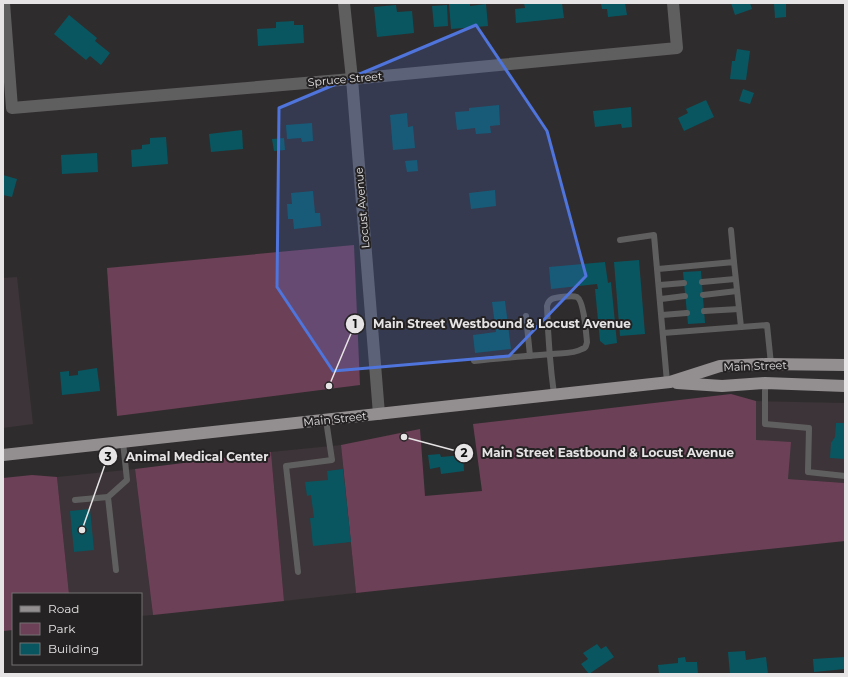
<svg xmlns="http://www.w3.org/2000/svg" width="848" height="677" viewBox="0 0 848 677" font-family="Montserrat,sans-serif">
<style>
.built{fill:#3c3438}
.green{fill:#6c4057}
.building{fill:#095660}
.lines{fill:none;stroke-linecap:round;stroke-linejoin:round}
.lane{stroke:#605f5f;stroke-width:6}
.street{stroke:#605f5f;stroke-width:12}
.primary{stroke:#938f91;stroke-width:12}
.marked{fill:#4f74db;fill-opacity:0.2;stroke:#4f74db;stroke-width:3;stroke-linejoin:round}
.labels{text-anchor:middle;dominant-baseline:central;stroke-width:4;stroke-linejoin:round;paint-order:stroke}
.street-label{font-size:11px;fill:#e6e4e5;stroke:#252223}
.leader{fill:none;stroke:#e6e4e5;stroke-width:1.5}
.callout-dot{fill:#e6e4e5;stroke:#252223;stroke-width:1.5}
.mark-label{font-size:12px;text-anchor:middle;font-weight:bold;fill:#111}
.callout-label{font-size:12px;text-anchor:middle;font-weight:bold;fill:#e6e4e5;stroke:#252223;stroke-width:4;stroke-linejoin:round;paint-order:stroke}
</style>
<rect width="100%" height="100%" fill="#2f2c2d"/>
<g class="built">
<path d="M17 277 33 424 3 428V278Z"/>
<path d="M756 401 845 403V483L788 479 756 440Z"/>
<path d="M341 445 356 593 284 601 271 452Z"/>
<path d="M135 469 153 615 141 616V594H69L57 477Z"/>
</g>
<g class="green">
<path d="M354 245 360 385 117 416 107 268Z"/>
<path d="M731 394 756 401V440L791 442 788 479 845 483V541L356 593 341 445 420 429 425 496 482 491 473 424Z"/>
<path d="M271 452 284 601 153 615 135 469Z"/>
<path d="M32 475 57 477 69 594H13V630L3 631V478Z"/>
</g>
<g class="building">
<path d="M470 3V6L486 4 488 26 451 29 449 4Z"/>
<path d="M524 3H562L564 18 516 23 515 9 525 8Z"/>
<path d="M601 3H625L627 15 608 17 607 9H602Z"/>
<path d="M731 3H750L752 9 735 15Z"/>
<path d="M774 3H786V17L775 18Z"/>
<path d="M396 5 397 12 412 11 414 33 377 37 374 7Z"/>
<path d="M447 5 448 26 434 27 432 6Z"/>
<path d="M69 15 97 38 95 41 110 53 101 65 90 56 86 60 54 34Z"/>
<path d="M294 21V25H303L304 43 258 46 257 29 276 28V22Z"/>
<path d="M737 49 750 51 746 80 730 79 732 61H735Z"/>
<path d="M743 89 754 93 750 104 739 101Z"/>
<path d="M706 100 714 117 684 131 678 118 688 113 686 109Z"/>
<path d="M499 105 500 125 490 126 491 133 476 134 475 128 457 130 455 112 469 111V108Z"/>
<path d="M631 107 632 127 622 128 621 124 595 127 593 111Z"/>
<path d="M407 113 408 127 413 126 415 148 393 150 390 115Z"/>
<path d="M312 123 313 141 302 142 301 138 287 139 286 125Z"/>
<path d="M242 130 243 149 211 152 209 134Z"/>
<path d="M166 137 168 164 132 167 131 150 142 149V145L150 144V138Z"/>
<path d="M284 138 285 150 274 151 272 139Z"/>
<path d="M97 153 98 172 62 174 61 155Z"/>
<path d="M417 160 418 171 407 172 405 161Z"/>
<path d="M3 175 17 179 12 197 3 195Z"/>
<path d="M495 190 496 206 471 209 469 193Z"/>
<path d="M313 191 315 213H320L321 226 294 229 293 219H288L287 204H292L291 193Z"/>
<path d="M639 260 645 334 620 336 614 262Z"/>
<path d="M605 262 608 283 611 282 617 343 605 345 600 341 595 289H598L597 284 551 289 549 267Z"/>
<path d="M701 271 705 323 688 324 683 272Z"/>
<path d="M505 301 511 349 475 353 473 335 496 332 492 302Z"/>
<path d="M97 368 100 391 62 395 60 372 69 371V376L78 375V371Z"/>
<path d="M836 423H845V459L830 458 831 443 835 437Z"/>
<path d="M440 454 441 457 463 455 464 471 441 474 440 467 430 469 428 455Z"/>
<path d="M343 469 351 542 313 546 310 518H314L311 495 307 496 305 482 328 480 327 471Z"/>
<path d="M90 509 94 550 74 552 70 511Z"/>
<path d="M597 644 601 649 606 646 614 657 589 674 581 664 588 659 583 653Z"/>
<path d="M745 651 746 660 766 657 768 674H730L728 652Z"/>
<path d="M685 657 686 662H697L698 674H659L658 665 678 663V658Z"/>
<path d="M845 657V669L814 672 813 659Z"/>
</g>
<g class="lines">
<g class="lane">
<path d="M731 230 734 262"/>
<path d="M620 240 654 235 667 382"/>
<path d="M658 269 734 262 741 327"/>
<path d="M702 282 735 279"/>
<path d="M660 285 684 283"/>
<path d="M703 295 737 291"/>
<path d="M661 299 685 296"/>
<path d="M704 311 739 309"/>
<path d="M662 315 687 313"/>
<path d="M526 316 530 356"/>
<path d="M663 333 767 325 771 364"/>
<path d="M474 361C500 358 526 356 552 354 561 353 574 354 582 349 586 348 586 346 587 342 586 333 584 301 577 297 572 295 566 297 561 297 554 298 549 298 547 306 548 336 550 365 554 394"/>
<path d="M765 383V424L809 428 808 472 845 476"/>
<path d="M75 500 108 497"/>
<path d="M116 570 108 497 127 480 123 442"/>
<path d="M298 572 286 466 332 460 326 420"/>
</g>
<g class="street">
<path d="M4 3 12 108 352 79 677 48 673 3"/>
<path d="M344 3 352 79 379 414"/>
</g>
<g class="primary">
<path d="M677 383 722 386 765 383 845 386"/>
<path d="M3 455 670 382 720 366 766 364 845 365"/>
</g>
</g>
<path class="marked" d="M476 25 547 131 586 276 509 356 333 371 277 287 279 108Z"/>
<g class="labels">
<g class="street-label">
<text transform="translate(345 79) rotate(-5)">Spruce Street</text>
<text transform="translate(362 208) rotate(-95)">Locust Avenue</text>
<text transform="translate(755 366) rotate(-2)">Main Street</text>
<text transform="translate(335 419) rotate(-6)">Main Street</text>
</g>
</g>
<path class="leader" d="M329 386L355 324M404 437L464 453M82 530L108 456"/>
<g class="callout-dot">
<circle cx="329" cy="386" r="4"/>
<circle cx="404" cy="437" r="4"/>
<circle cx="82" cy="530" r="4"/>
<circle cx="355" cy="324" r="10"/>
<circle cx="464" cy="453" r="10"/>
<circle cx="108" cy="456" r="10"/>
</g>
<g class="mark-label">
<text x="355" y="328">1</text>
<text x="464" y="457">2</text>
<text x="108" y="461">3</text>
</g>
<g class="callout-label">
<text x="502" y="328">Main Street Westbound &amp; Locust Avenue</text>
<text x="608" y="457">Main Street Eastbound &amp; Locust Avenue</text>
<text x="197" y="461">Animal Medical Center</text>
</g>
<rect width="848" height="677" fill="none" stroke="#e6e4e5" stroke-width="8"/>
<rect x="12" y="593" width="130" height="72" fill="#252223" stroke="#727071"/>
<rect x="20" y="606" width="20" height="6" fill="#938f91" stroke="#727071"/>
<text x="48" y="613" font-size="12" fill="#e6e4e5">Road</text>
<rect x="20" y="623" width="20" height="12" fill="#6c4057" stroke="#727071"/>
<text x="48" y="633" font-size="12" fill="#e6e4e5">Park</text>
<rect x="20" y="643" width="20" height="12" fill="#095660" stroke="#727071"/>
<text x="48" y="653" font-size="12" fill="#e6e4e5">Building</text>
</svg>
